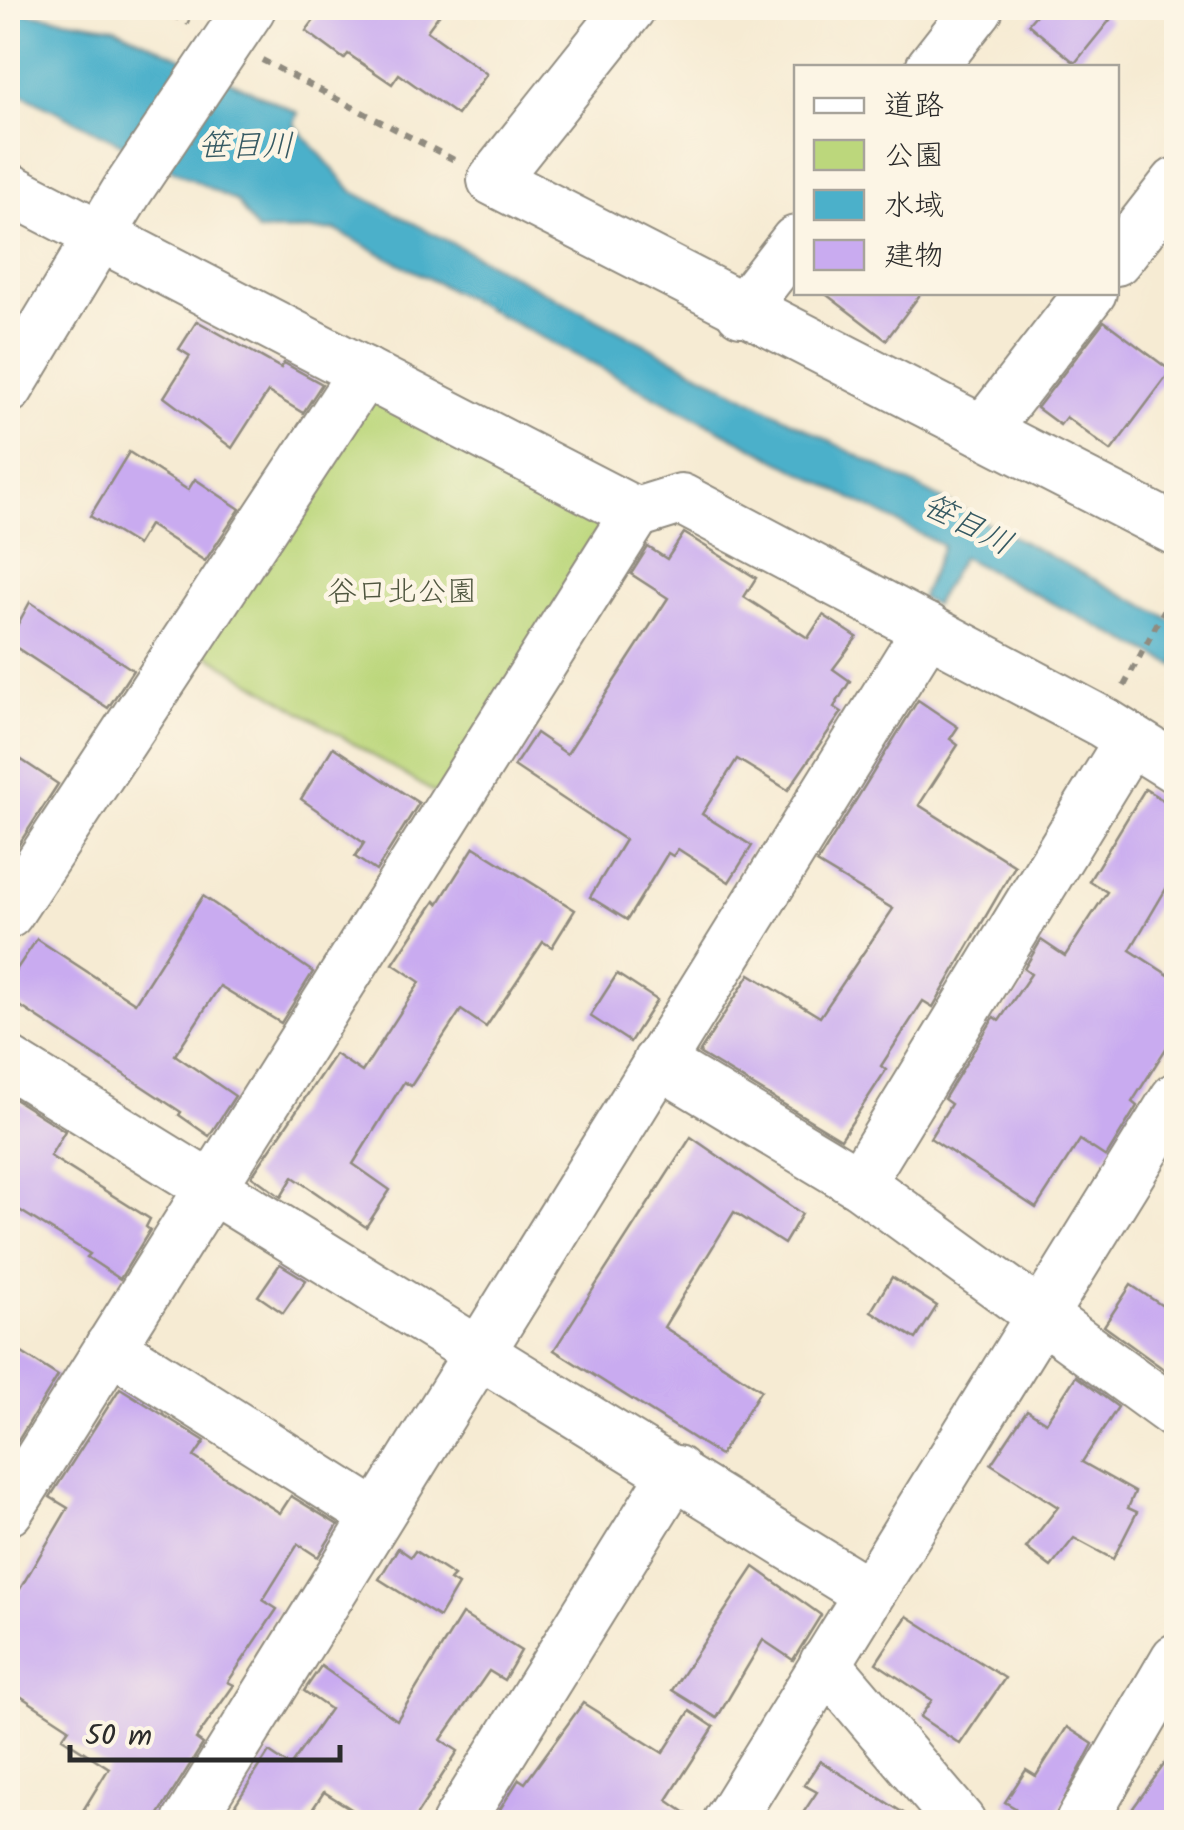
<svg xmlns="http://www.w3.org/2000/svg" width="1184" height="1830" viewBox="0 0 1184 1830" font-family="Kalam,'Klee One',sans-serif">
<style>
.green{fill:#bcd77c;stroke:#748154;stroke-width:2.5}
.water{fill:#4bb0ca;stroke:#3b6e7a;stroke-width:2.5}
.building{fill:#c9abf0}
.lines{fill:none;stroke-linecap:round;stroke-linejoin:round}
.minor-casing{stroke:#908b7f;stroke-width:54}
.path{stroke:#908b7f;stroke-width:6;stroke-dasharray:8 8;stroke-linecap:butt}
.minor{stroke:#fff;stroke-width:50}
.labels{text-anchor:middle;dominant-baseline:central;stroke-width:9;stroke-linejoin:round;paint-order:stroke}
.park-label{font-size:30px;fill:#4f563f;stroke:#fcf5e5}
.water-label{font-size:32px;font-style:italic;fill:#365a63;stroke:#fcf5e5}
</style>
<rect width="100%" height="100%" fill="#fcf5e5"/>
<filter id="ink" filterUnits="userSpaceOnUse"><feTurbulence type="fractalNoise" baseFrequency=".01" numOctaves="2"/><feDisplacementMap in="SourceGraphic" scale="20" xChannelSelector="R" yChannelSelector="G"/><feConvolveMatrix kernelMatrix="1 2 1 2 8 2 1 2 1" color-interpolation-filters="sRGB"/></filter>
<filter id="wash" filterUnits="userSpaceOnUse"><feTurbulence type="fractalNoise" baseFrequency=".0048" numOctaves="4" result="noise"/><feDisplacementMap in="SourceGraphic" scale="40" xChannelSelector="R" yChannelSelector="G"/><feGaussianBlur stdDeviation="2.25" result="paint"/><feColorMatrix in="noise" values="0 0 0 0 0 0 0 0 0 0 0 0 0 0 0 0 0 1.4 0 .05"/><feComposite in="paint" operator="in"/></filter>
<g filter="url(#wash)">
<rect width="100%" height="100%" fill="#f6ebd3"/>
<path class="green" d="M368 385 620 517 443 798 194 647Z"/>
<path class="water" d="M8 10 115 27 298 113 294 124 352 191 1176 622V666L962 557 934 605 921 598 943 546 335 230 257 231 237 202 10 88Z"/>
<g id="blocks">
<g class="building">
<path d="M323 8H444L427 31 487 74 457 115 399 74 392 84 348 54 344 59 306 31Z"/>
<path d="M1042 8H1095L1110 20 1075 63 1028 24Z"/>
<path d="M823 292H922L886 340Z"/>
<path d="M197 321 281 368 284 363 322 384 303 413 268 392 232 448 164 397 190 356 179 349Z"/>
<path d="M1104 321 1171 371 1111 451 1066 417 1060 425 1037 408Z"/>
<path d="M129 452 188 490 195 479 240 509 205 561 149 525 137 545 90 516Z"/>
<path d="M684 533 756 578 744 597 808 638 823 615 857 637 833 669 850 681 834 707 842 712 788 790 737 759 702 814 752 846 729 882 678 849 673 856 668 853 627 920 590 897 625 840 514 766 536 733 567 754 668 598 631 574 648 547 667 559Z"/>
<path d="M30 602 133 670 108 708 8 642Z"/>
<path d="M918 700 958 727 950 739 958 745 919 805 1015 866 933 1007 923 1001 881 1066 886 1070 841 1139 699 1053 750 974 820 1017 893 909 817 863Z"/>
<path d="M333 747 419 803 376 871 355 857 364 843 301 799Z"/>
<path d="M8 751 58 784 8 861Z"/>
<path d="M1145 789 1176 808V872L1130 950 1176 980V1033L1132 1102 1137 1106 1106 1157 1080 1140 1036 1208 930 1138 951 1104 944 1099 994 1017 999 1021 1031 974 1024 969 1041 940 1065 956 1107 892 1089 881Z"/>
<path d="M474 847 575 910 552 947 543 942 486 1027 461 1010 411 1086 404 1082 353 1164 390 1190 366 1227 293 1177 281 1197 252 1176 335 1054 362 1072 420 982 393 964 435 901 438 904Z"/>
<path d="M203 896 313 972 281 1023 220 986 175 1055 235 1096 209 1136 179 1115 181 1112 8 998V982L37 939 135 1003Z"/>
<path d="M617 974 657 1000 630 1042 590 1016Z"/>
<path d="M8 1095 65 1131 50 1156 150 1219 146 1227 150 1230 120 1279 87 1257 90 1254 8 1203Z"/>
<path d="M691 1137 802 1214 784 1244 734 1212 664 1327 761 1390 720 1455 554 1350Z"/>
<path d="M280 1264 306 1280 283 1313 258 1296Z"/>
<path d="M892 1277 937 1306 916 1339 871 1311Z"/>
<path d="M1131 1285 1176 1315V1361L1169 1373 1104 1326Z"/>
<path d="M8 1344 58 1376 8 1457Z"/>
<path d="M1076 1376 1118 1407 1082 1462 1135 1492 1128 1508 1137 1512 1113 1559 1074 1538 1051 1567 1026 1548 1058 1507 991 1464 1027 1410 1046 1422Z"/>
<path d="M120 1388 205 1441 194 1457 280 1513 291 1496 338 1525 318 1557 298 1544 263 1600 277 1609 228 1682 234 1685 196 1739 203 1744 154 1822H76L109 1768 62 1738 69 1728 8 1688V1609L68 1508 50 1497Z"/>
<path d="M398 1548 411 1557 415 1551 454 1576 450 1580 458 1585 439 1617 379 1579Z"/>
<path d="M754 1567 821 1615 793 1660 763 1640 717 1718 672 1690Z"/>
<path d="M462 1614 521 1651 504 1680 489 1671 441 1740 458 1751 412 1822H372L324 1792 304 1822H262L235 1805 269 1752 290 1766 330 1709 304 1691 321 1666 397 1720Z"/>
<path d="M907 1616 1005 1678 960 1744 920 1717 932 1700 876 1663Z"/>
<path d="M583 1703 663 1753 690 1711 714 1727 667 1800 699 1822H492L519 1779 525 1783Z"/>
<path d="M1067 1727 1093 1744 1052 1822H1006L1015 1808 1005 1802 1026 1770 1036 1776Z"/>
<path d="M1176 1748V1822H1153L1133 1808Z"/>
<path d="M820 1761 918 1822H797L817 1792 804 1785Z"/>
</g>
</g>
</g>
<g filter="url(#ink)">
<use href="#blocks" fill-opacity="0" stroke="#908b7f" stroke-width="2.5"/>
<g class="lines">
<g class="minor-casing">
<g id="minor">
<path d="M630 8 493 180 1176 530"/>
<path d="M931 68 978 8"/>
<path d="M8 188 636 513 681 499 1104 723 1176 768"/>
<path d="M1116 260 1176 183"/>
<path d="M741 311 796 241"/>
<path d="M8 388 127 191 250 8"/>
<path d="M983 431 1091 292"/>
<path d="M8 913 364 372"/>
<path d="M8 1062 868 1593"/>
<path d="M658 1062 859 1183 1176 1414"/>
<path d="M859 1183 1130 740"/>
<path d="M110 1347 377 1516"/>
<path d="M8 1510 636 513"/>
<path d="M825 1663 960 1822"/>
<path d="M188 1822 928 629"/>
<path d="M458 1822 676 1471"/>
<path d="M728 1822 1176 1098"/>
<path d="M1081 1822 1176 1659"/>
</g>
</g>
<g class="path">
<path d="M158 8 189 23"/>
<path d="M262 60 460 163"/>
<path d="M1124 686 1176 588"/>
</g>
<use href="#minor" class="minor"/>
</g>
</g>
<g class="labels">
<g class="park-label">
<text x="402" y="593">谷口北公園</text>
</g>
<g class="water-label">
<text x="246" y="147">笹目川</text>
<text transform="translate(967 526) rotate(27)">笹目川</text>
</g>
</g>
<rect width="1184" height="1830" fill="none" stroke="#fcf5e5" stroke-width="40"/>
<rect x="794" y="65" width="325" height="230" fill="#fcf5e5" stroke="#a8a49b" stroke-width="2.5"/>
<rect x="814" y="98" width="50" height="15" fill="#ffffff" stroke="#a8a49b" stroke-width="2.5"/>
<text x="884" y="115" font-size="30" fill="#2b2b2b">道路</text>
<rect x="814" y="140" width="50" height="30" fill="#bcd77c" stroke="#a8a49b" stroke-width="2.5"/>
<text x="884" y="165" font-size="30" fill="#2b2b2b">公園</text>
<rect x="814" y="190" width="50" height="30" fill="#4bb0ca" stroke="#a8a49b" stroke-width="2.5"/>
<text x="884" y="215" font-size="30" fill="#2b2b2b">水域</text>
<rect x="814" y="240" width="50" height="30" fill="#c9abf0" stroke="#a8a49b" stroke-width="2.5"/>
<text x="884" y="265" font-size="30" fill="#2b2b2b">建物</text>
<path d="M70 1745v15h270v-15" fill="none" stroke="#2b2b2b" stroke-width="5"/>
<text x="85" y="1745" font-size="30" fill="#2b2b2b" stroke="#fcf5e5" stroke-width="8" paint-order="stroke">50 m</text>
</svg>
